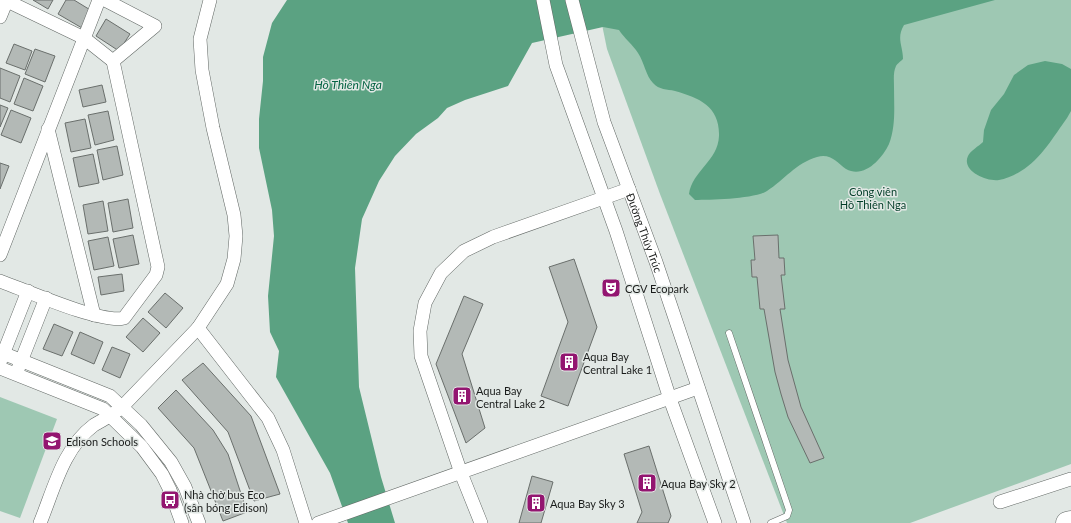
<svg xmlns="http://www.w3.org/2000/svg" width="1071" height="523" viewBox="0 0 1071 523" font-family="Lato,sans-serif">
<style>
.green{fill:#9ec8b3}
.water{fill:#5ba282}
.building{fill:#b3b9b6;stroke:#6a6f6c}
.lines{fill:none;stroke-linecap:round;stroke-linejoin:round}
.lane-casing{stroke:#626865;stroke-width:7}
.street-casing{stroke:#626865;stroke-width:14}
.highway-casing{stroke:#626865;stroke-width:23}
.lane{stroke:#fff;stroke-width:6}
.street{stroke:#fff;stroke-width:13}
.highway{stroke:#fff;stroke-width:22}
.labels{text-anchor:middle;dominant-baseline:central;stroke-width:3;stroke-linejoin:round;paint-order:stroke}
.park-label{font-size:11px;fill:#003c27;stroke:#e2e8e5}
.street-label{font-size:11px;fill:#1a1c1b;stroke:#e2e8e5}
.poi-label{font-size:11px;fill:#1a1c1b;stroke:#e2e8e5;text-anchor:start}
.water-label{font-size:12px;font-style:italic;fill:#056344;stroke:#e2e8e5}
</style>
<rect width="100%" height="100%" fill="#e2e8e5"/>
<g class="green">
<path d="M597 0H1071V464L910 523H787L660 194 607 49Z"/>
<path d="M0 397 57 419 20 518 0 511Z"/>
</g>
<g class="water">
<path d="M287 0H995L904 25C896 38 903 46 903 59 901 61 897 64 896 66 893 72 894 81 894 87 894 106 896 126 889 144 882 159 864 179 846 169 837 163 831 153 817 157 796 163 784 180 767 191 755 199 711 200 695 200L689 194C692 171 718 161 719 136 720 107 700 98 675 91 667 89 659 90 653 83 646 76 644 62 638 53 633 45 624 38 619 30L603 27 532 43 508 86 465 100 447 108 438 118 416 134 395 156 379 181 362 219 355 268 359 387 381 477 395 523H348L330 473 276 377 279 351 270 332 268 296 274 236 272 210 259 148V119L263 81V57L272 23Z"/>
<path d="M1045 61 1062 64 1071 69V111L1067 118C1054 136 1041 159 1021 171 1015 175 1006 179 999 180 987 182 961 171 968 156 970 151 979 146 983 142L984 130 991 110 1004 94 1014 75 1028 65Z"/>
</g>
<g class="building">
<path d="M33 0H53L48 9Z"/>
<path d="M66 0H74L92 11 82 28 58 14Z"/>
<path d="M106 19 130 34 119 51 96 36Z"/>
<path d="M14 44 32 51 25 70 6 63Z"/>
<path d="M35 49 55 56 45 82 25 74Z"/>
<path d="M0 68 20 76 10 102 0 98Z"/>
<path d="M24 78 43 86 33 111 14 104Z"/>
<path d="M102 85 106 102 83 107 79 90Z"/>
<path d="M0 105 8 108 0 127Z"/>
<path d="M11 110 31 118 21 143 1 135Z"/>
<path d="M108 111 114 140 95 145 88 115Z"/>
<path d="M85 119 91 148 71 152 65 123Z"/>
<path d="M117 146 123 175 103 180 97 150Z"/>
<path d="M93 154 99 183 79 187 73 158Z"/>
<path d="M0 163 9 166 0 189Z"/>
<path d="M128 199 133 228 113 232 108 203Z"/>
<path d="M103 201 108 231 88 234 83 205Z"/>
<path d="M133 235 139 264 119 268 113 239Z"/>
<path d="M778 235 779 258H784L785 275H781L785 309H780L788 360 801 407 824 458 810 463 788 417 781 394 775 372 764 309H760L757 277H752L751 260H755L753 236Z"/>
<path d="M108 237 114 266 94 270 88 241Z"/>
<path d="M574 259 597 327 568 406 541 396 568 322 549 267Z"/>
<path d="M122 274 124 291 101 295 98 277Z"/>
<path d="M165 293 183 308 166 328 148 312Z"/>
<path d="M464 296 483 304 462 354 485 428 466 443 436 364Z"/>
<path d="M143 318 160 333 143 352 126 337Z"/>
<path d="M54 324 73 332 62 356 43 349Z"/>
<path d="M80 332 103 342 94 364 71 354Z"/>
<path d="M112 347 130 354 120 378 102 370Z"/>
<path d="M203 363 251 416 280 494 254 501 228 432 182 380Z"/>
<path d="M176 390 213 430 228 454 247 512 223 521 194 448 158 408Z"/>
<path d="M649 446 671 516 668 523H637L642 512 624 454Z"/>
<path d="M532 476 553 482 541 523H519Z"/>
</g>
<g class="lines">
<g class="lane-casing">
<path id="lane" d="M729 333 789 510 787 516 771 523"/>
</g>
<g class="street-casing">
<g id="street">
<path d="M543 0 556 65 616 231 670 399 715 523"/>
<path id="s1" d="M572 0 604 122 656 262 744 523"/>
<path d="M7 1 84 38 113 61 155 26 105 0"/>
<path d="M0 17 7 0"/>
<path d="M48 129 94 315"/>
<path d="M0 255 99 0"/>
<path d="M0 281C25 290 101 324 124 318L156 275 158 267 113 61"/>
<path d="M198 328 268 418 283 450 306 523"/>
<path d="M0 352 110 396 141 425 171 462 185 487 199 523"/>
<path d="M0 362 28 291"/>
<path d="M0 368 103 409 142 447 162 474 170 490 182 523"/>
<path d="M18 369 46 298"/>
<path d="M1000 502 1071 479"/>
<path d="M40 523C54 489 63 448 94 425 104 419 113 415 122 407L198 328 227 284 234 259 236 236 234 215 213 128 202 70 200 39 210 0"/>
<path d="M318 523 698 388"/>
<path d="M481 523 461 473 421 356 420 331 425 303 441 273 464 251 493 237 629 189"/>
</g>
</g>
<g class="highway-casing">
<path id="highway" d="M1067 523 1071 522"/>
</g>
<use href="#lane" class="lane"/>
<use href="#street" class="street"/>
<use href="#highway" class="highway"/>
</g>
<defs>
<g id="theatre-square" transform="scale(1)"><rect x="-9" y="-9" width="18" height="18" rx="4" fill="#931570" stroke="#e2e8e5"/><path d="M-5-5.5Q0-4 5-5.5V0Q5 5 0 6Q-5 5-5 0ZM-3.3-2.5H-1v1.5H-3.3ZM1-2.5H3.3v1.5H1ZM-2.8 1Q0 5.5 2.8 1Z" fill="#fff"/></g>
<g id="building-square" transform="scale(1)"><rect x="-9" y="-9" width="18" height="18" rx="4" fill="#931570" stroke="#e2e8e5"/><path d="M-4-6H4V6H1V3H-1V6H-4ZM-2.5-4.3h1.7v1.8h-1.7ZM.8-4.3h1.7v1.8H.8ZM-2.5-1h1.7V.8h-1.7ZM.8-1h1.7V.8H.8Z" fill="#fff"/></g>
<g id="school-square" transform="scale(1)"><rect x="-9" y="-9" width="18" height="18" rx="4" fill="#931570" stroke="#e2e8e5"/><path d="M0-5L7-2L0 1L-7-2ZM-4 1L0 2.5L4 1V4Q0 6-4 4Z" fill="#fff"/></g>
<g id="bus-square" transform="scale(1)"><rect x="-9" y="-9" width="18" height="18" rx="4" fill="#931570" stroke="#e2e8e5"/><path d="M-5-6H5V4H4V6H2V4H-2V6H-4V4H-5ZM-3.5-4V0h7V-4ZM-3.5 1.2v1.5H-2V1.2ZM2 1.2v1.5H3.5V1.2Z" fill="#fff"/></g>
</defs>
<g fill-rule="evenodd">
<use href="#theatre-square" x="611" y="288"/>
<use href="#building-square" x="569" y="362"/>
<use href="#building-square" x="462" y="396"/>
<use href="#school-square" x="52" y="441"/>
<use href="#building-square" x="647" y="483"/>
<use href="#bus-square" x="170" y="500"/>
<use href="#building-square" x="536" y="503"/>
</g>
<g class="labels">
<g class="park-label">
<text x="873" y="191">Công viên<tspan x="873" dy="13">Hồ Thiên Nga</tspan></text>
</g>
<g class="street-label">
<text stroke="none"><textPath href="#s1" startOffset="244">Đường Thủy Trúc</textPath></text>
</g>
<g class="poi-label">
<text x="625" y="288">CGV Ecopark</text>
<text x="583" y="356">Aqua Bay<tspan x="583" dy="13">Central Lake 1</tspan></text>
<text x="476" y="390">Aqua Bay<tspan x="476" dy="13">Central Lake 2</tspan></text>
<text x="66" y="441">Edison Schools</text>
<text x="661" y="483">Aqua Bay Sky 2</text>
<text x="184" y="494">Nhà chờ bus Eco<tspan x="184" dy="13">(sân bóng Edison)</tspan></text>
<text x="550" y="503">Aqua Bay Sky 3</text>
</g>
<g class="water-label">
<text x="348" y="84">Hồ Thiên Nga</text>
</g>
</g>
</svg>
